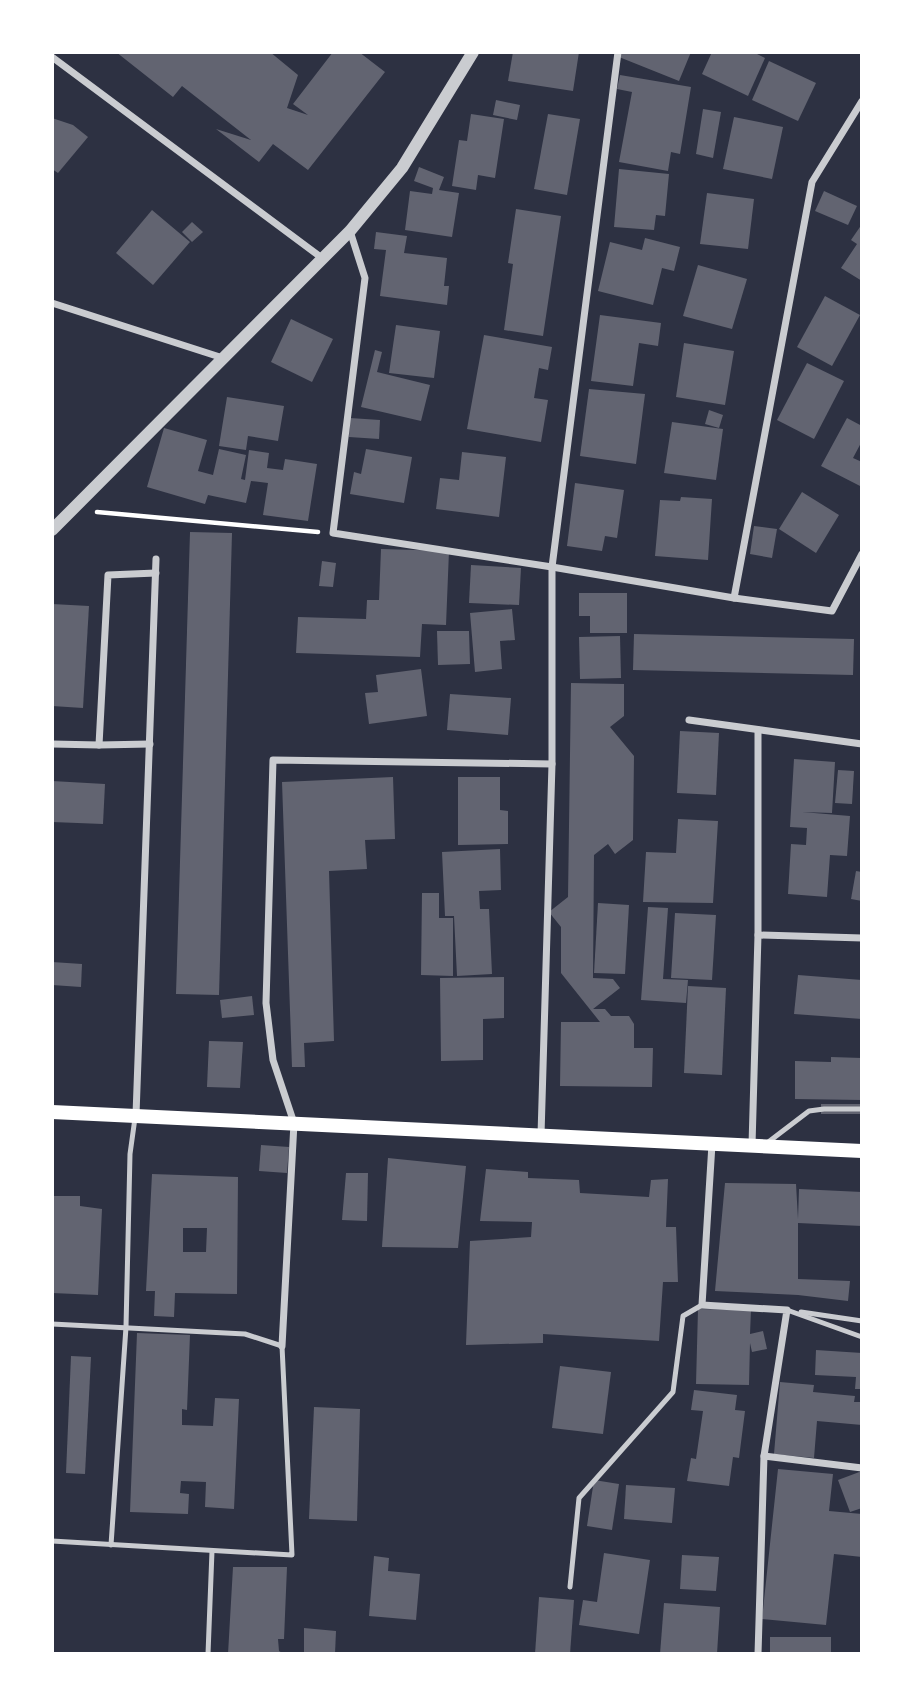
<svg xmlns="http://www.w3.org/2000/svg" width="914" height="1706" viewBox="0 0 914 1706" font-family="Georgia,serif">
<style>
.building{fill:#626471;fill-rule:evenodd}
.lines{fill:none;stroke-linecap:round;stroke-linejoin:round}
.path{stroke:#fff;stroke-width:4.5}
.service{stroke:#caccd0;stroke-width:5}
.minor{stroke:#caccd0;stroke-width:7}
.tertiary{stroke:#caccd0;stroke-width:12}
.secondary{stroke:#fff;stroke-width:14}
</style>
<rect width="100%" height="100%" fill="#2d3142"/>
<g class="building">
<path d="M116 52H270L298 75 287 108 308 115 293 104 333 52H359L385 72 308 170 273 144 259 162 216 129 251 140 182 86 173 97Z"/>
<path d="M513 52H579L573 91 508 81Z"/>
<path d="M621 52H691L679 81 619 57Z"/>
<path d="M712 52H753L765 58 748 96 702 74Z"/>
<path d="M769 61 816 83 798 121 752 100Z"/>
<path d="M620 75 691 87 680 154 671 152 668 171 619 162 632 92 617 89Z"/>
<path d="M496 100 520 105 517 120 493 115Z"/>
<path d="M703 109 721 112 713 158 696 154Z"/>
<path d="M471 114 504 119 495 178 478 175 476 190 452 186 459 140 467 141Z"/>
<path d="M548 114 580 119 567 195 534 189Z"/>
<path d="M734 117 783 127 772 179 723 169Z"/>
<path d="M52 118 73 125 88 137 58 173 52 169Z"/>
<path d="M419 167 444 177 439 190 459 193 452 237 405 230 410 191 432 194 433 188 414 181Z"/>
<path d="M619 169 669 174 665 216 656 215 654 230 614 227Z"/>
<path d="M824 191 857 206 848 225 815 211Z"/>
<path d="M707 193 754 199 748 249 700 244Z"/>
<path d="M516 209 561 216 543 336 504 330 513 264 508 263Z"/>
<path d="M152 210 190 242 153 285 116 253Z"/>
<path d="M192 222 203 232 192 242 182 232Z"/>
<path d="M862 224V281L841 268 857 244 851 240Z"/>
<path d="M376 232 407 236 404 253 447 258 444 286H449L447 305 380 296 386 250 374 249Z"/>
<path d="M645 238 680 247 674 271 662 268 653 305 598 291 610 242 642 250Z"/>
<path d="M698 265 747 279 732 329 683 316Z"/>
<path d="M825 296 860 315 832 366 797 347Z"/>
<path d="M600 315 661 323 658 346 639 343 633 386 591 381Z"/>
<path d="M291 319 333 339 312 382 271 362Z"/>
<path d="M396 325 440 331 434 378 389 373Z"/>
<path d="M484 335 552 347 548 370 539 368 534 398 548 400 541 442 467 429Z"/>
<path d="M684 343 734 351 725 405 676 397Z"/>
<path d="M375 350 382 352 377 372 430 385 421 421 361 407Z"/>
<path d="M807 363 844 381 814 439 777 420Z"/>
<path d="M589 389 645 394 636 464 580 456Z"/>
<path d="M227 397 284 406 278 441 248 436 246 450 219 446Z"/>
<path d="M709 410 723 415 719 428 705 424Z"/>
<path d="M350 418 380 420 379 439 349 437Z"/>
<path d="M847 418 862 426V441L853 458 862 462V487L821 466Z"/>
<path d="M672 422 723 429 716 480 664 473Z"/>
<path d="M164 428 207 440 198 471 213 475 219 449 246 455 241 479 245 480 249 450 269 453 267 468 283 470 285 459 317 464 308 521 263 515 268 483 251 481 246 503 208 495 205 504 147 487Z"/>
<path d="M366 449 412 457 404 503 350 494 354 472 361 474Z"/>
<path d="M462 452 506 457 499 517 436 509 440 478 459 480Z"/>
<path d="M575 483 624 490 617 538 605 536 602 551 567 546Z"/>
<path d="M802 492 839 515 816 553 779 529Z"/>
<path d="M681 497 712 499 708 560 655 556 660 500 680 501Z"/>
<path d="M754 526 777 529 772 558 750 554Z"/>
<path d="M190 532 232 533 219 995 176 994Z"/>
<path d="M381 549 449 551 446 625 422 624 420 657 296 653 298 617 366 619 367 600H379Z"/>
<path d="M322 561 336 563 333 587 319 586Z"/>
<path d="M471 565 521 568 519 605 469 603Z"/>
<path d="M579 593H627V633H590V616H579Z"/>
<path d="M52 604 89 606 83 708 52 706Z"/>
<path d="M512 609 515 640 500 641 502 669 475 672 470 613Z"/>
<path d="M437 631H469L470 664 438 665Z"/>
<path d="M634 634 854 639 853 675 633 670Z"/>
<path d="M620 636 621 678 580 679 579 637Z"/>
<path d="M421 669 427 716 369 724 365 693 378 692 376 675Z"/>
<path d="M571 683 624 684V716L610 727 634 756 633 840 615 854 608 844 594 855 593 978 613 979 620 988 593 1009H605L611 1016H629L634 1024V1048H653L652 1087 560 1086 561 1022H600L561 973V927L549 912 568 897Z"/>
<path d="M450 694 511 698 508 735 447 730Z"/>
<path d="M680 731 719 733 716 795 677 793Z"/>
<path d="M794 759 835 762 832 813 802 812 850 816 847 856 830 855 827 897 788 894 791 844 806 845 807 828 790 827Z"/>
<path d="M838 770 854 771 852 804 835 803Z"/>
<path d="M393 777 395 839 365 840 367 869 329 871 334 1041 304 1043 305 1067H292L282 782Z"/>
<path d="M458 777H500V810L508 811V844L458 845Z"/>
<path d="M52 781 105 784 103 824 52 822Z"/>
<path d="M678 819 718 821 713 903 643 902 646 852 676 853Z"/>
<path d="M500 849 501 890 479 891 480 909H489L492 974 457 976 454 916H445L442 852Z"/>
<path d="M856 871 862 872V901L851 899Z"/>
<path d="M422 893H439V918H453V976L421 975Z"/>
<path d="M598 903 629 905 625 974 594 973Z"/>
<path d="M648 907 668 908 663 979 688 980 686 1003 641 1000Z"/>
<path d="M675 913 716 915 712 980 671 978Z"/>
<path d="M52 962 82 964 81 987 52 985Z"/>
<path d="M798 975 862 980V1019L794 1014Z"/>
<path d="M504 977V1018L483 1019V1060L441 1061 440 978Z"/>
<path d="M688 986 726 988 722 1075 684 1073Z"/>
<path d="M252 996 254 1015 222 1018 220 1000Z"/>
<path d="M209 1041 243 1042 240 1088 207 1087Z"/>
<path d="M831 1057 862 1058V1100L795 1099V1061L831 1062Z"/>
<rect x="821" y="1104" width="41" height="10"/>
<path d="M261 1145 289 1147 287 1173 259 1171Z"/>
<path d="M388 1158 466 1166 458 1248 382 1247Z"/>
<path d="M486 1169 528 1172V1178L579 1180 580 1193 649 1197 651 1180 668 1179 666 1227H676L678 1282H663L659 1341 543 1334V1343L466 1345 470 1241 531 1237 532 1222 480 1221Z"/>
<path d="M346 1173H368L367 1221 342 1220Z"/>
<path d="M152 1174 238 1177 237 1294 175 1293 174 1317 154 1316 155 1291H146ZM183 1228H207L206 1252H183Z"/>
<path d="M725 1183 796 1184 798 1219 799 1189 862 1192V1226L798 1223V1279L850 1281 848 1301 798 1295 715 1291Z"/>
<path d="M52 1196H80V1206L102 1209 98 1295 52 1293Z"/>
<path d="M698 1309 751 1310 750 1334 763 1331 767 1349 752 1352 750 1343 749 1385 696 1384Z"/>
<path d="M137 1333 190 1335 187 1410 182 1409V1425L213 1426 215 1398 239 1399 234 1509 205 1507 206 1482 181 1481 180 1493 189 1494 188 1514 130 1512Z"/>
<path d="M816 1350 862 1353V1389H855L856 1377 815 1375Z"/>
<path d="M71 1356 91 1357 85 1474 66 1473Z"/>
<path d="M560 1366 611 1372 603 1434 552 1428Z"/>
<path d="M780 1382 814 1385 813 1392 855 1396 854 1402H862V1425L817 1421 814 1458 774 1454Z"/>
<path d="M694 1390 737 1395 735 1410 745 1411 739 1458 733 1457 729 1486 687 1481 691 1458 696 1459 703 1411 691 1410Z"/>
<path d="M314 1407 360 1409 357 1521 309 1519Z"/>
<path d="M778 1469 833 1474 829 1511 862 1514V1557L834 1554 826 1625 762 1619Z"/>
<path d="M862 1471V1508L850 1512 838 1480Z"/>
<path d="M594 1480 619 1484 612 1530 587 1526Z"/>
<path d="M626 1485 675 1488 672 1523 624 1519Z"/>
<path d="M604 1553 650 1560 639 1634 579 1625 583 1600 597 1602Z"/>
<path d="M682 1555 719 1557 716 1591 680 1589Z"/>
<path d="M374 1556 389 1558 388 1571 420 1574 416 1620 369 1616Z"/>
<path d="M233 1567H287L284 1639H278L279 1651 284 1654H228Z"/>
<path d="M539 1597 574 1600 570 1654H535Z"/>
<path d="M664 1603 720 1607 717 1654H660Z"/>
<path d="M304 1628 336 1631 335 1654H304Z"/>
<rect x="770" y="1637" width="61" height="17"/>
</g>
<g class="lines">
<path class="path" d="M97 512 318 532"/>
<g class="service">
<path d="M767 1143 809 1111 824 1109H862"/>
<path d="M787 1310 862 1337"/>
<path d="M801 1312 862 1321"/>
<path d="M52 1324 245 1334 282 1346 292 1555 52 1541"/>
<path d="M111 1545 126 1327 130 1154 135 1118"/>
<path d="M570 1587 579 1498 673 1392 683 1316 702 1305"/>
<path d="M208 1654 212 1551"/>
</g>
<g class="minor">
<path d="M52 57 322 258"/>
<path d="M350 231 365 278 333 533 552 567 734 598 812 182 862 101"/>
<path d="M52 303 223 358"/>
<path d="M734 598 832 611 862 554"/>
<path d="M689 720 862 744"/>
<path d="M52 744 99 745 108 575 156 573"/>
<path d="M99 745 150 744"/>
<path d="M758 935 862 938"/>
<path d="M136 1115 156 559"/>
<path d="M541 1135 552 764V567L618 52"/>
<path d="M712 1144 702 1305 787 1310 764 1456 758 1654"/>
<path d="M752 1145 758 935V730"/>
<path d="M282 1346 294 1123 273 1060 266 1003 273 760 552 764"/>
<path d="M764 1456 862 1468"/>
</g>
<path class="tertiary" d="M52 530 350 231 402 168 473 52"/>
<path class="secondary" d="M52 1112 862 1151"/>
</g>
<rect width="914" height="1706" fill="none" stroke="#ffffff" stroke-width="108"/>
</svg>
